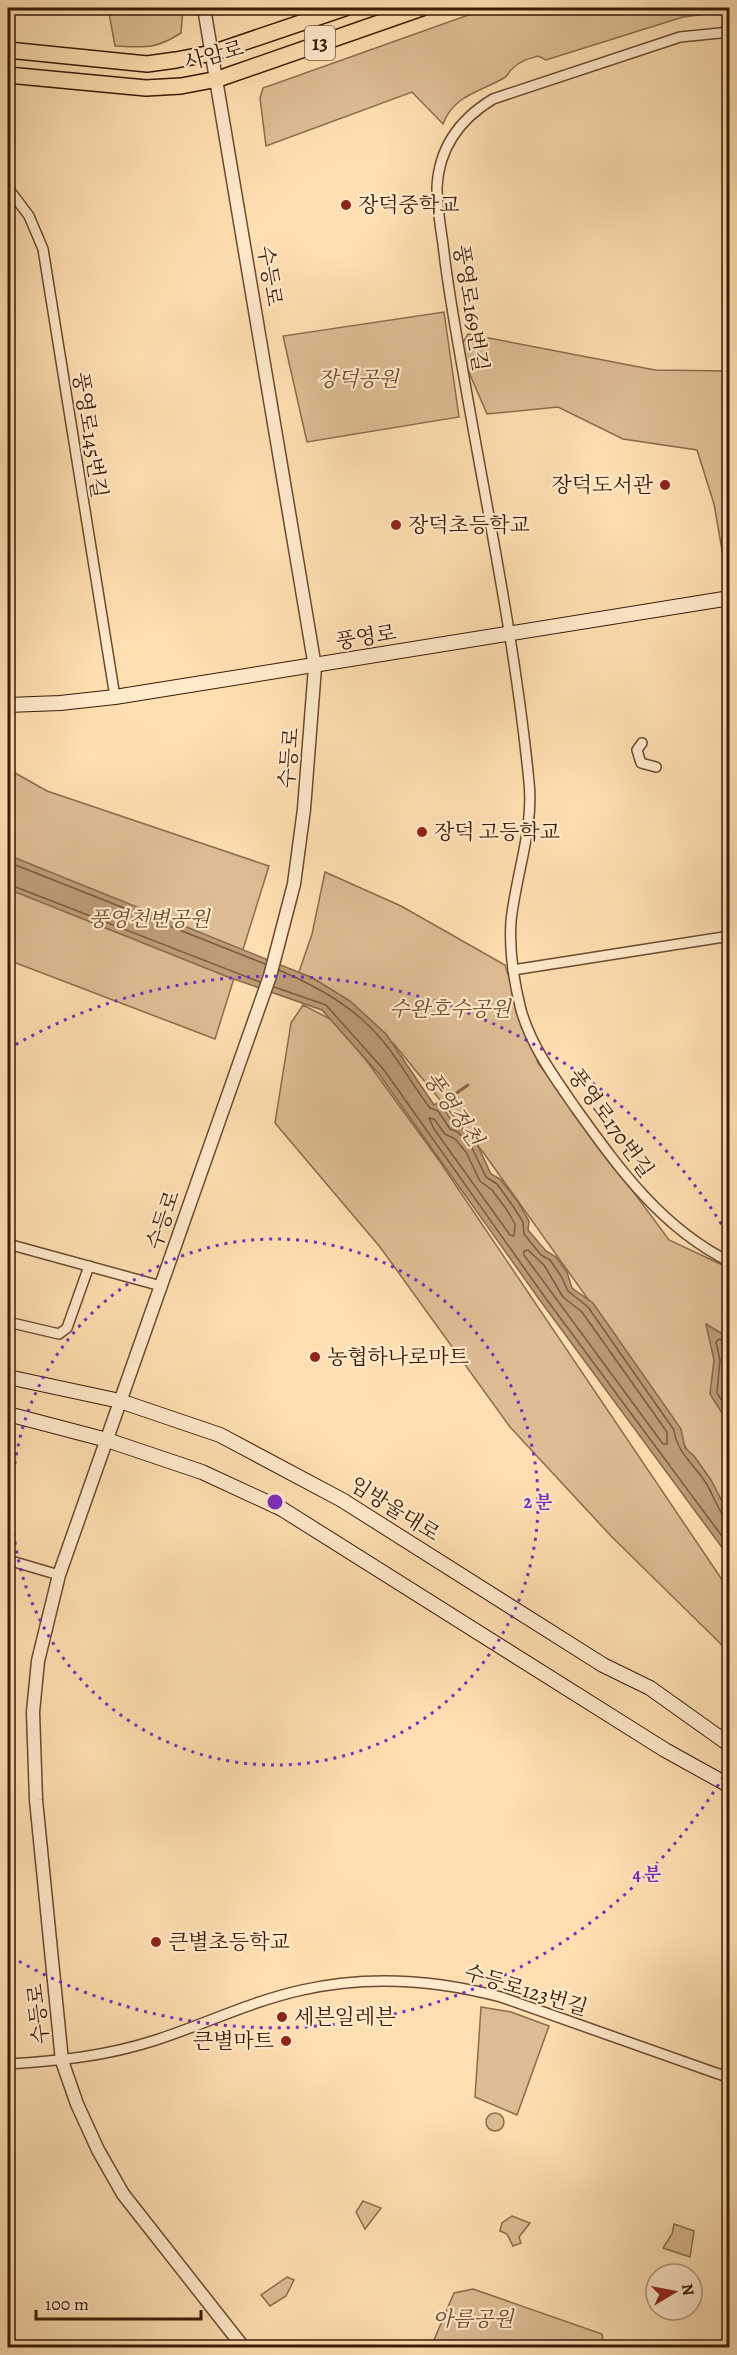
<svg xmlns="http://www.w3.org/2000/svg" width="737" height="2355" viewBox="0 0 737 2355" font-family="Alegreya,'Noto Serif KR',serif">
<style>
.green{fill:#debd94;stroke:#8c6b4c;stroke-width:1.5}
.water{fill:#bc9c77;stroke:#886849;stroke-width:1.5}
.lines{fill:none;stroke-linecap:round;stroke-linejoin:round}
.shore{stroke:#7b5a3e;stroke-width:1.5}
.stream{stroke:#886849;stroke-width:3}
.minor-casing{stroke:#6b4a30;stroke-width:12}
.tertiary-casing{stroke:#6b4a30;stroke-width:15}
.secondary-casing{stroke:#3a1905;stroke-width:16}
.primary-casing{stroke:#3a1905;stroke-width:18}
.minor{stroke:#ffeacc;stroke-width:9}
.tertiary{stroke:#ffeacc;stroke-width:12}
.secondary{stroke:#ffeacc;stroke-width:14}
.primary{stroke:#ffdfb1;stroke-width:15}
.ring{fill:none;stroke:#7b2cbf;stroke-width:3;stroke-dasharray:3 6}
.poi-dot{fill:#8f2418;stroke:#ffeacc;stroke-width:2}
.labels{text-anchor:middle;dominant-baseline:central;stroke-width:4.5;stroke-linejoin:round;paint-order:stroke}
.shield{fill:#ffeacc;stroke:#755841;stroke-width:1.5}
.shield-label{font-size:20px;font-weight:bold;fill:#3a1905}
.street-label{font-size:21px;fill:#3a1905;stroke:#ffeacc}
.poi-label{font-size:21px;fill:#3a1905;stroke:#ffeacc;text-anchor:start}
.park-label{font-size:21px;font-style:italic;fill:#6b4a30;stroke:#ffeacc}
.water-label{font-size:22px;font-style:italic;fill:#68472d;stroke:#ffeacc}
.centre{fill:#7b2cbf;stroke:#ffeacc;stroke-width:3}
.ring-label{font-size:18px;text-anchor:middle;font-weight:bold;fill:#7b2cbf;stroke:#ffeacc;stroke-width:4.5;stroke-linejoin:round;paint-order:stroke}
</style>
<rect width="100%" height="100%" fill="#ffdfb1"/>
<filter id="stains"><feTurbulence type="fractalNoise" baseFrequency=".00333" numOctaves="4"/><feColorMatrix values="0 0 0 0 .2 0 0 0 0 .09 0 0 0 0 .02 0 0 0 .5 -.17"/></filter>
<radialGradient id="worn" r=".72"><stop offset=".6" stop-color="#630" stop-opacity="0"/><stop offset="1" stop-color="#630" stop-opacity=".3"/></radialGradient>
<g class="green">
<path d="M108 8H183L181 33C155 50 144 47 115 46Z"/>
<path d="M488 8H724L722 12 683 17 546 60 538 56C528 59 520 61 513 68 509 71 508 76 504 78 480 92 454 95 443 124L412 92 266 146 260 98 263 88Z"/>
<path d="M444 312 459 417 307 442 283 336Z"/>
<path d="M468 334 655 370 729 371V578L727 579 714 504 697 450 623 439 558 407 487 414 459 349Z"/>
<path d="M8 769 47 791 269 866 215 1039 8 960Z"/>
<path d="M325 872 401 906 505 965 538 1063 669 1240 729 1268V1515L615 1337 483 1152 393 1043 299 972 312 934Z"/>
<path d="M303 1005 332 1020 366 1060 438 1159 729 1590V1652L611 1536 510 1427 380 1247 275 1123 291 1023Z"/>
<path d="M481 2007 511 2012 549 2026 517 2115 475 2097Z"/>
<circle cx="495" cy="2122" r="9"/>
<path d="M363 2201 381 2208 365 2229 356 2212Z"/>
<path d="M512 2216 530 2223 519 2237 521 2243 513 2246 507 2234 500 2231 502 2223Z"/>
<path d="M674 2224 694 2231 690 2257 663 2248 672 2234Z"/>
<path d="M287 2277 294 2280 286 2296 270 2306 261 2295Z"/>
<path d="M473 2289 602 2334 604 2347H431L454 2293Z"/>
</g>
<g class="water">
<path d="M8 855 313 978 350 1001 386 1034 434 1105 439 1102 455 1125 461 1126 477 1144 491 1174 500 1179 518 1202 529 1221 528 1230 546 1251 556 1257 567 1272 572 1288 593 1303 681 1429 685 1448 694 1456 711 1480 729 1515V1557L539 1299 379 1074 322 1010 228 977 8 889Z"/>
<path d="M706 1324 729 1338V1424L710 1394 714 1360Z"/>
</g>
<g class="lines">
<g class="shore">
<path d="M8 862 265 964"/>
<path d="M8 884 260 982"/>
<path d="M279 970C318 987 355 1007 382 1040 400 1061 413 1086 430 1108L438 1111 450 1129 458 1132 472 1148 486 1177 497 1184 513 1206 523 1222 524 1234 541 1255 550 1260 561 1276 568 1291 588 1307 674 1430C677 1453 694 1464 706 1483 712 1493 716 1504 722 1514L730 1517"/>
<path d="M274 987 326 1005 384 1070 544 1296 730 1547"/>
<path d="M429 1118 434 1119 445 1134 455 1139 466 1152 480 1181 492 1190 507 1210 515 1224 514 1236 510 1235 434 1129Z"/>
<path d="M524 1251 528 1250 544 1265 563 1297 582 1312 667 1432V1444H663L524 1255Z"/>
<path d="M730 1343 719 1339 716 1342 720 1360 717 1393 730 1413"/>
</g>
<path class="stream" d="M438 1106 468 1085"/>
<g class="minor-casing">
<g id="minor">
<path d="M730 32 680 37 493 99C460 119 439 147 437 187 437 206 440 225 443 244 448 291 457 337 465 383 488 515 516 648 529 782 534 829 516 874 511 921 509 950 514 982 521 1010 532 1048 555 1078 577 1110 620 1170 662 1228 730 1262"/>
<path d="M8 188 29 216 43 249 115 697"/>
<path d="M642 743 637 750 641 763 656 767"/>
<path d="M513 970 730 936"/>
<path d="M8 1244 161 1286"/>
<path d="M8 1322 59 1334 67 1328 89 1266"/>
<path d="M8 1487V1499"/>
<path d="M8 1560 59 1575"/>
<path d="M8 2064C58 2061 107 2056 156 2040 205 2024 252 2001 302 1990 368 1975 437 1980 501 1997L730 2078"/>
</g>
</g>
<g class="tertiary-casing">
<path id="tertiary" d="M204 8 315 667 304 809 294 884 270 976 59 1575 38 1661 33 1712 36 1800 62 2061 77 2104 98 2150 123 2194 244 2348"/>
</g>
<g class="secondary-casing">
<g id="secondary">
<path d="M8 705 60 703 115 697 730 598"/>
<path d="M8 1377 120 1401 220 1435 342 1500 603 1665 650 1688 730 1745"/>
<path d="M8 1414 107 1440 202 1472 282 1509 665 1750 730 1786"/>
</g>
</g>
<g class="primary-casing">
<g id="primary">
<path d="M8 50 147 64 176 60 212 53 345 8"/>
<path d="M8 75 146 88 181 86 218 79 422 8"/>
</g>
</g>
<use href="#minor" class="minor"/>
<use href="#tertiary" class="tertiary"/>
<use href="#secondary" class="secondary"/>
<use href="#primary" class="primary"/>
</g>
<g class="ring">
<circle cx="275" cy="1502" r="263"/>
<path d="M728 1769A526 526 0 0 1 8 1955M8 1049A526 526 0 0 1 728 1235"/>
</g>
<g class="poi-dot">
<circle cx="346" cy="205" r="6"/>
<circle cx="665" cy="485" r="6"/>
<circle cx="396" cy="525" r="6"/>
<circle cx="422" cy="832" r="6"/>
<circle cx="315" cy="1357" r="6"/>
<circle cx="156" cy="1942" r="6"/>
<circle cx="282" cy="2017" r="6"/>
<circle cx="286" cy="2041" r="6"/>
</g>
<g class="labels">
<rect class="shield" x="305" y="26" width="30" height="34" rx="4.5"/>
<g class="shield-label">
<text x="320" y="43">13</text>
</g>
<g class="street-label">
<text transform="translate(214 55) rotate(-15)">사암로</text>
<text transform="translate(270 276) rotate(81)">수등로</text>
<text transform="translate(471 308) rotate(81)">풍영로169번길</text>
<text transform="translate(90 435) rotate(81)">풍영로145번길</text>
<text transform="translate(366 637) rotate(-9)">풍영로</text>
<text transform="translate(289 758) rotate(-85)">수등로</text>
<text transform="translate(611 1123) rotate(54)">풍영로170번길</text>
<text transform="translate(163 1220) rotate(-71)">수등로</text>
<text transform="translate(395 1509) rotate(32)">임방울대로</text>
<text transform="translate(526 1990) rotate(17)">수등로123번길</text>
<text transform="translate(38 2014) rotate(-96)">수등로</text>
</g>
<g class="poi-label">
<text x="358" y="205">장덕중학교</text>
<text x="653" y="485" text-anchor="end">장덕도서관</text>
<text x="408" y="525">장덕초등학교</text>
<text x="434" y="832">장덕 고등학교</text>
<text x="327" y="1357">농협하나로마트</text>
<text x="168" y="1942">큰별초등학교</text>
<text x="294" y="2017">세븐일레븐</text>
<text x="274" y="2041" text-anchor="end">큰별마트</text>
</g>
<g class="park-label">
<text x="358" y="379">장덕공원</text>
<text x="149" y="919">풍영천변공원</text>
<text x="450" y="1009">수완호수공원</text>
<text x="473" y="2319">아름공원</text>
</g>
<g class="water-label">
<text transform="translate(453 1109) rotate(55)">풍영정천</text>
</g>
</g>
<circle cx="275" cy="1502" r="9" class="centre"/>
<g class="ring-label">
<text x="538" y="1508">2 분</text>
<text x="647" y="1880">4 분</text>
</g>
<rect width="737" height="2355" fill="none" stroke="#ffdfb1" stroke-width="30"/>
<rect x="9" y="9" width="719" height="2337" fill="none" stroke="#3a1905" stroke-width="3"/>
<rect x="15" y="15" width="707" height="2325" fill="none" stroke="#3a1905" stroke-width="1.5"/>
<g transform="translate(674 2292) rotate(80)"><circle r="28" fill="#ffeacc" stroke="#b0967c" stroke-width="1.5"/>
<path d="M0-4.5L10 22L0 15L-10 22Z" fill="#8f2418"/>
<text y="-9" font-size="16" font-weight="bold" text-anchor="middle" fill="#3a1905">N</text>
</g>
<path d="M36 2310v9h165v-9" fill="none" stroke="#3a1905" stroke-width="3"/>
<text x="45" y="2310" font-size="18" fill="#3a1905" stroke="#ffeacc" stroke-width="4.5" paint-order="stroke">100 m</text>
<rect width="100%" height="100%" filter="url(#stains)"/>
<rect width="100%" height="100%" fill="url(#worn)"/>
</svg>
